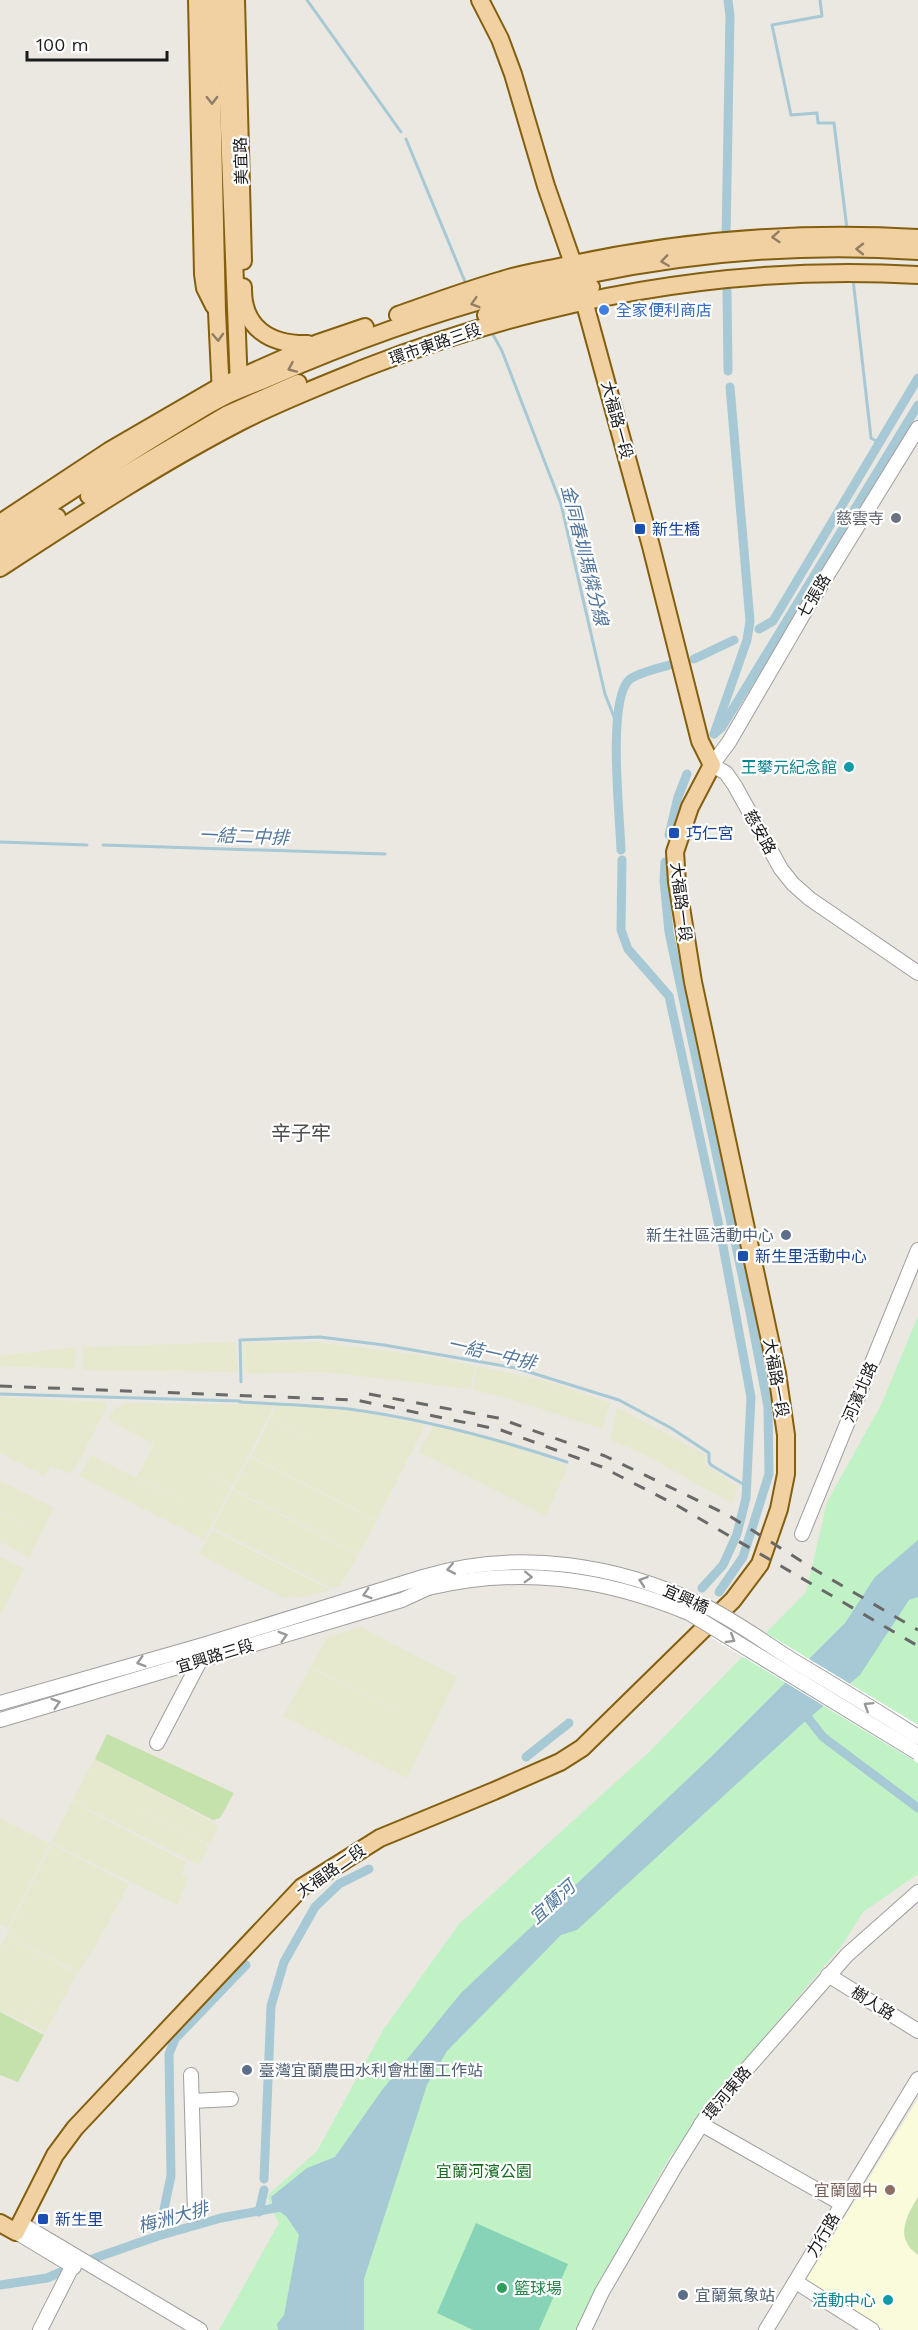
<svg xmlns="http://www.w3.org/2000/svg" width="918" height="2330" viewBox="0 0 918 2330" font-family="'Work Sans','Noto Sans TC',sans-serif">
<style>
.education{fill:#fafbdb}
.farmland{fill:#e6e9ce}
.grass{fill:#c5e1ac}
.park{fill:#c1f2c6}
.pitch{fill:#87d3b7}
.water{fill:#a6c9d5}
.pier{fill:#fff}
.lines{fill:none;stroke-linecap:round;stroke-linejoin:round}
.stream{stroke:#a6c9d5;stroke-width:3}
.canal{stroke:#a6c9d5;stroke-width:9}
.minor-casing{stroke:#9f9f9f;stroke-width:16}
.major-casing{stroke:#835f0f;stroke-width:20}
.minor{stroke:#fff;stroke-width:14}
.major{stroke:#f1d0a1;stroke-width:16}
.rail{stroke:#696969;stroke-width:3;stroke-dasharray:12 12;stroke-linecap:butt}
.minor-bridge-casing{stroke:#9f9f9f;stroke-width:16;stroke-linecap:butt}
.minor-bridge{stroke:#fff;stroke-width:14}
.oneway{stroke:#917f65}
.oneway2{stroke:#989898}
.shop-dot{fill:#3f7fe0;stroke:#fff;stroke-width:2}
.worship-dot{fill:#6b7280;stroke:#fff;stroke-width:2}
.transit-dot{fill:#1a4fb4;stroke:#fff;stroke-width:2}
.culture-dot{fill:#0f9aa8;stroke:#fff;stroke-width:2}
.service-dot{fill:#5c6f8a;stroke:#fff;stroke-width:2}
.education-dot{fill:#8d6e63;stroke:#fff;stroke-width:2}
.leisure-dot{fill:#2e9e5b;stroke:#fff;stroke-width:2}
.labels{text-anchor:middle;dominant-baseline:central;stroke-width:4.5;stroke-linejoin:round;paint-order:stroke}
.street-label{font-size:16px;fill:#1b1b1b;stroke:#fff}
.shop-label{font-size:16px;fill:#366cbe;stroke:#fff;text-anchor:start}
.worship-label{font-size:16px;fill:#5b616d;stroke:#fff;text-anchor:end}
.transit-label{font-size:16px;fill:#164399;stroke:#fff;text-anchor:start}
.culture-label{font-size:16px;fill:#0d838f;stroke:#fff;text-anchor:end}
.service-label{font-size:16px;fill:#4e5e75;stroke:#fff;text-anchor:start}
.park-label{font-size:16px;fill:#166c1f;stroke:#fff}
.education-label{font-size:16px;fill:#785e54;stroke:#fff;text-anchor:end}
.leisure-label{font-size:16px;fill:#27864d;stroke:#fff;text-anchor:start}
.water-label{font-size:18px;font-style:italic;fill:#52779f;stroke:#fff}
.quarter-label{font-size:20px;fill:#4e4e4e;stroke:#fff}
</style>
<rect width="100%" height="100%" fill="#ebe8e1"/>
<path class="education" d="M918 2099V2330H884L805 2281Z"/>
<g class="farmland">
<path d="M235 1342 238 1372 82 1370 83 1347Z"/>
<path d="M317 1342 441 1358 475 1366 471 1389 323 1372 244 1374 242 1343Z"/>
<path d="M76 1347 75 1369 0 1366V1356Z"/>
<path d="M477 1366 550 1382 610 1403 602 1429 507 1398 473 1390Z"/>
<path d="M0 1397 105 1402 106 1408 80 1459 77 1458 78 1463 71 1474 51 1466 44 1476 0 1453Z"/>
<path d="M123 1403 275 1405 233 1485 200 1469 232 1486 204 1540 79 1476 91 1455 187 1504 137 1477 154 1444 108 1420 115 1407H120Z"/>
<path d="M277 1405 350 1409 425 1425 377 1520 251 1456 270 1420 323 1446 270 1419Z"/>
<path d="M617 1407 706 1455 705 1464 737 1486 733 1504 645 1455 610 1440Z"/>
<path d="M433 1425 508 1444 568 1466 546 1516 419 1452Z"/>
<path d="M250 1457 377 1521 358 1554 233 1489Z"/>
<path d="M0 1481 54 1508 29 1557 0 1542V1512L38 1531 0 1511Z"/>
<path d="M232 1490 358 1555 340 1586 331 1588 213 1528Z"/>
<path d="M212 1530 331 1590 298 1598 291 1595 286 1599 199 1554Z"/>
<path d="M0 1557 24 1569 1 1615H0Z"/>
<path d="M361 1627 457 1677 407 1778 283 1716 310 1668 427 1725 311 1667 327 1637Z"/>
<path d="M94 1759 213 1822 218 1827 210 1843H206L125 1802 206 1844 208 1850 199 1865 84 1807 80 1800 83 1808 186 1862 182 1875 188 1877 187 1882 177 1905 51 1842 73 1801 80 1800H73Z"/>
<path d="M0 1818 50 1844 8 1928 0 1924Z"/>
<path d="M52 1844 129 1884 96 1945 78 1972 6 1935Z"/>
<path d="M6 1936 77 1973 45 2033 26 2022 40 1995 25 2022 0 2011V1947Z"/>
</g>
<g class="grass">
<path d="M107 1734 234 1793 220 1818 213 1820 95 1759Z"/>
<path d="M0 2012 44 2035 18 2082 0 2075Z"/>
<path d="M918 2197V2255C894 2238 906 2217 918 2197Z"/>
</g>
<path class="park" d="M918 1316V1874L863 1912 843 1944 750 2054 669 2158 628 2231 578 2330H219L279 2223 270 2207 268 2195 317 2151 383 2030 459 1924 649 1752 806 1592 827 1502 881 1405Z"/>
<path class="pitch" d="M476 2223 568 2264 539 2330H473L437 2313Z"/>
<path class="water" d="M918 1540V1597L909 1600 860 1675 801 1725 577 1930 561 1935 447 2051 427 2085 364 2279V2330H278L277 2324 284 2315 299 2235 286 2216 273 2207 271 2197 307 2168 335 2157 382 2090 461 1993 711 1757 845 1623 875 1577Z"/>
<path class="pier" d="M728 1610 918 1725V1763L712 1638Z"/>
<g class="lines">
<g class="stream">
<path d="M307 0 401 132"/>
<path d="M820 0 822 16 772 25 791 115 817 113 818 123H834L847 229"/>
<path d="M406 139 466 284"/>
<path d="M853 279 871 438 878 442"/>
<path d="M491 331 502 351 561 504 605 694 616 722"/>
<path d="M0 842 87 845"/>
<path d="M103 845 385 854"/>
<path d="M241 1382 240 1340 320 1337 384 1345 516 1368 619 1400 671 1428 709 1453V1462L711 1465 748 1487"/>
<path d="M0 1394 240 1401"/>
<path d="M240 1402C276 1404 313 1405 349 1409 424 1419 495 1438 567 1462"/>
</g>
<g class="canal">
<path d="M726 237 730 16 728 0"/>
<path d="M727 291 728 371"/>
<path d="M759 629 773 621 918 378"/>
<path d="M694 659 734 640"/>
<path d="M714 734 722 727 918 405"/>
<path d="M714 734 747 640 750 621 730 387"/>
<path d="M669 835 678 797 687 774"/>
<path d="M621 850C620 817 607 701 629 680 636 673 663 667 673 664"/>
<path d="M622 860 621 930 628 949 669 996 721 1235 751 1397 746 1498 737 1534 723 1565 702 1588"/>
<path d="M665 862 664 881 669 932 750 1312 768 1407 769 1474 743 1557 719 1592"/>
<path d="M801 1709 823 1737 918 1808"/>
<path d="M526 1757 569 1723"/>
<path d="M264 2179 271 2006 284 1962 315 1907 339 1884 369 1869"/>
<path d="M259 2212 264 2190"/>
<path d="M163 2214 171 2176 169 2054 175 2039 246 1965"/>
<path d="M0 2285 47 2278 92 2259 158 2236 221 2218 286 2206"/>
</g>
<g class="minor-casing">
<g id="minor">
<path d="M918 428 807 608 729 742 712 765 726 773 735 786 781 869 793 884 810 899 918 973"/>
<path d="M802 1534 918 1250"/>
<path d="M0 1703 203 1645 423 1577"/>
<path d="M0 1720 402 1600 428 1588"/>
<path d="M157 1743 202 1657"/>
<path d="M828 1975 918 2031"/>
<path d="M191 2075 195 2214"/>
<path d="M192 2101 231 2099"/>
<path d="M701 2124 842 2204"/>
<path d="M20 2223 200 2330"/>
<path d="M16 2232 74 2267"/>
<path d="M796 2282 872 2330"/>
<path d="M40 2330 76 2259"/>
<path d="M584 2330 602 2292 676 2165 709 2112 847 1955 918 1892"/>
<path d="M766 2330 918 2079"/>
</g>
</g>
<g class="major-casing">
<g id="major">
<path d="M197 0 203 274 205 288 214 306"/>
<path d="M210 0 217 312 221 395"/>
<path d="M224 0 239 386"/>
<path d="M236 0 243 261"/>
<path d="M243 287C242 328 270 345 308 344"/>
<path d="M398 315C432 303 467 290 502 280 523 273 546 270 569 265 684 240 800 231 918 238"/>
<path d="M486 315 509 307 591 287"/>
<path d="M89 496 228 414 298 383"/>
<path d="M0 523 109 451 221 386 318 343 365 327"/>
<path d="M0 537C54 502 107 467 162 433 181 422 201 408 221 398 237 390 255 384 271 377 474 288 695 235 918 251"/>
<path d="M0 554 57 517"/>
<path d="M0 568C78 517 157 465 240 422 281 401 325 384 367 367 545 298 727 264 918 275"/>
<path d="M0 2223 16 2232 55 2155 75 2128 302 1887 380 1838 494 1791 560 1762 582 1748 733 1600 760 1564 779 1509 786 1474V1435L777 1373 693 982 677 882 675 852 690 807 712 765 700 741 651 546 577 275 546 186 513 74 500 39 480 0"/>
</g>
</g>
<use href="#minor" class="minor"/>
<use href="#major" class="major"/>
<g class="rail">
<path d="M0 1386 356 1400 501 1430 602 1467 678 1506 918 1646"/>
<path d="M369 1394 498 1418 605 1456 728 1515 817 1571 918 1630"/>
</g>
<g class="minor-bridge-casing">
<g id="minor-bridge">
<path d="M423 1577C518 1548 617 1564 705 1606 736 1621 765 1643 794 1661 836 1686 877 1711 918 1737"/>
<path d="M428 1588C520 1566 603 1578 689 1613L918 1753"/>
</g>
</g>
<use href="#minor-bridge" class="minor-bridge"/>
</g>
<defs><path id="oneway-chevron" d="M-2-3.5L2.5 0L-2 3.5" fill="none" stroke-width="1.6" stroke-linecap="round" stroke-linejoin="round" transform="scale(1.5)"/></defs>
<g class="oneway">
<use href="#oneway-chevron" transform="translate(212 100) rotate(89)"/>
<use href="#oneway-chevron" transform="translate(776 237) rotate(176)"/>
<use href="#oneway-chevron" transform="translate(860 249) rotate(-179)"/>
<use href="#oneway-chevron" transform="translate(665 261) rotate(172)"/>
<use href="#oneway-chevron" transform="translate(475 303) rotate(163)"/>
<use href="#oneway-chevron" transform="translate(218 337) rotate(87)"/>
<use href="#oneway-chevron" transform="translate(292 368) rotate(156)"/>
</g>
<g class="oneway2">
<use href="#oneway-chevron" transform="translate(451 1569) rotate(169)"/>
<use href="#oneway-chevron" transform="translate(528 1577) rotate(2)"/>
<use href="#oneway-chevron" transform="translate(643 1581) rotate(-161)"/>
<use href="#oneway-chevron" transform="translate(367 1594) rotate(163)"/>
<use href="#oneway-chevron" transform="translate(283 1636) rotate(-16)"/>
<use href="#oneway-chevron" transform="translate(731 1639) rotate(31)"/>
<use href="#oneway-chevron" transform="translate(141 1662) rotate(164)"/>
<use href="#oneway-chevron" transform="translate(56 1703) rotate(-17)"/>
<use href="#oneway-chevron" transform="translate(868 1706) rotate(-148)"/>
</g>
<circle class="shop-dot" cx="604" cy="310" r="6"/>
<circle class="worship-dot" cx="896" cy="518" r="6"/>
<g class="transit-dot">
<rect x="634" y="523" width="12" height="12" rx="3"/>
<rect x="668" y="827" width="12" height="12" rx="3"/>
<rect x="737" y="1250" width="12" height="12" rx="3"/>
<rect x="37" y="2213" width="12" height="12" rx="3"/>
</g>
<g class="culture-dot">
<circle cx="849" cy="767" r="6"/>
<circle cx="888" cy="2300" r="6"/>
</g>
<g class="service-dot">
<circle cx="786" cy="1235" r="6"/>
<circle cx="247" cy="2070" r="6"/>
<circle cx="683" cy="2295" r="6"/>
</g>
<circle class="education-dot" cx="890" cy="2190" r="6"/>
<circle class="leisure-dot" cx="502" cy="2288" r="6"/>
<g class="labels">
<g class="street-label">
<text transform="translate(241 161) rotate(-92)">美宜路</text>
<text transform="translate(435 344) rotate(-19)">環市東路三段</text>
<text transform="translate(617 420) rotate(75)">大福路一段</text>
<text transform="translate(814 596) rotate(-59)">七張路</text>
<text transform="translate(760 832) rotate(61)">慈安路</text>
<text transform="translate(681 902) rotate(83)">大福路一段</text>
<text transform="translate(776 1378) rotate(80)">大福路一段</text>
<text transform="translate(860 1392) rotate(-67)">河濱北路</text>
<text transform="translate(686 1599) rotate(24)">宜興橋</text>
<text transform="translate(215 1656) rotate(-17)">宜興路三段</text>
<text transform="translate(331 1871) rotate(-35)">大福路二段</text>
<text transform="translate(873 2003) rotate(32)">樹人路</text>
<text transform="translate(727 2093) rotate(-50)">環河東路</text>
<text transform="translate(823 2235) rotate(-59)">力行路</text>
</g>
<g class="shop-label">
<text x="616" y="310">全家便利商店</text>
</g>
<g class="worship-label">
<text x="884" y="518">慈雲寺</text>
</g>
<g class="transit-label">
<text x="652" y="529">新生橋</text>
<text x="686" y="833">巧仁宮</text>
<text x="755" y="1256">新生里活動中心</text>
<text x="55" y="2219">新生里</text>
</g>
<g class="culture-label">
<text x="837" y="767">王攀元紀念館</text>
<text x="876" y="2300">活動中心</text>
</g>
<g class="service-label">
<text x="774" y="1235" text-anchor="end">新生社區活動中心</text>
<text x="259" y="2070">臺灣宜蘭農田水利會壯圍工作站</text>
<text x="695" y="2295">宜蘭氣象站</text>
</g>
<g class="park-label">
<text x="484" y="2171">宜蘭河濱公園</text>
</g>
<g class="education-label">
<text x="878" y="2190">宜蘭國中</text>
</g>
<g class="leisure-label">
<text x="514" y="2288">籃球場</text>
</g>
<g class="water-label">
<text transform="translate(585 555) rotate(76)">金同春圳瑪僯分線</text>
<text transform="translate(244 836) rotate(2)">一結二中排</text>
<text transform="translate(492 1353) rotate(13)">一結一中排</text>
<text transform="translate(552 1902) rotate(-42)">宜蘭河</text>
<text transform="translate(173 2217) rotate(-15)">梅洲大排</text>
</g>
<g class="quarter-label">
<text x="301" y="1133">辛子牢</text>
</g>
</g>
<path d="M27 51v9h140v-9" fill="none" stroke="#1b1b1b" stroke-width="3"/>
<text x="36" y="51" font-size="18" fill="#1b1b1b" stroke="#ffffff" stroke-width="4.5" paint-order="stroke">100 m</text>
</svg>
